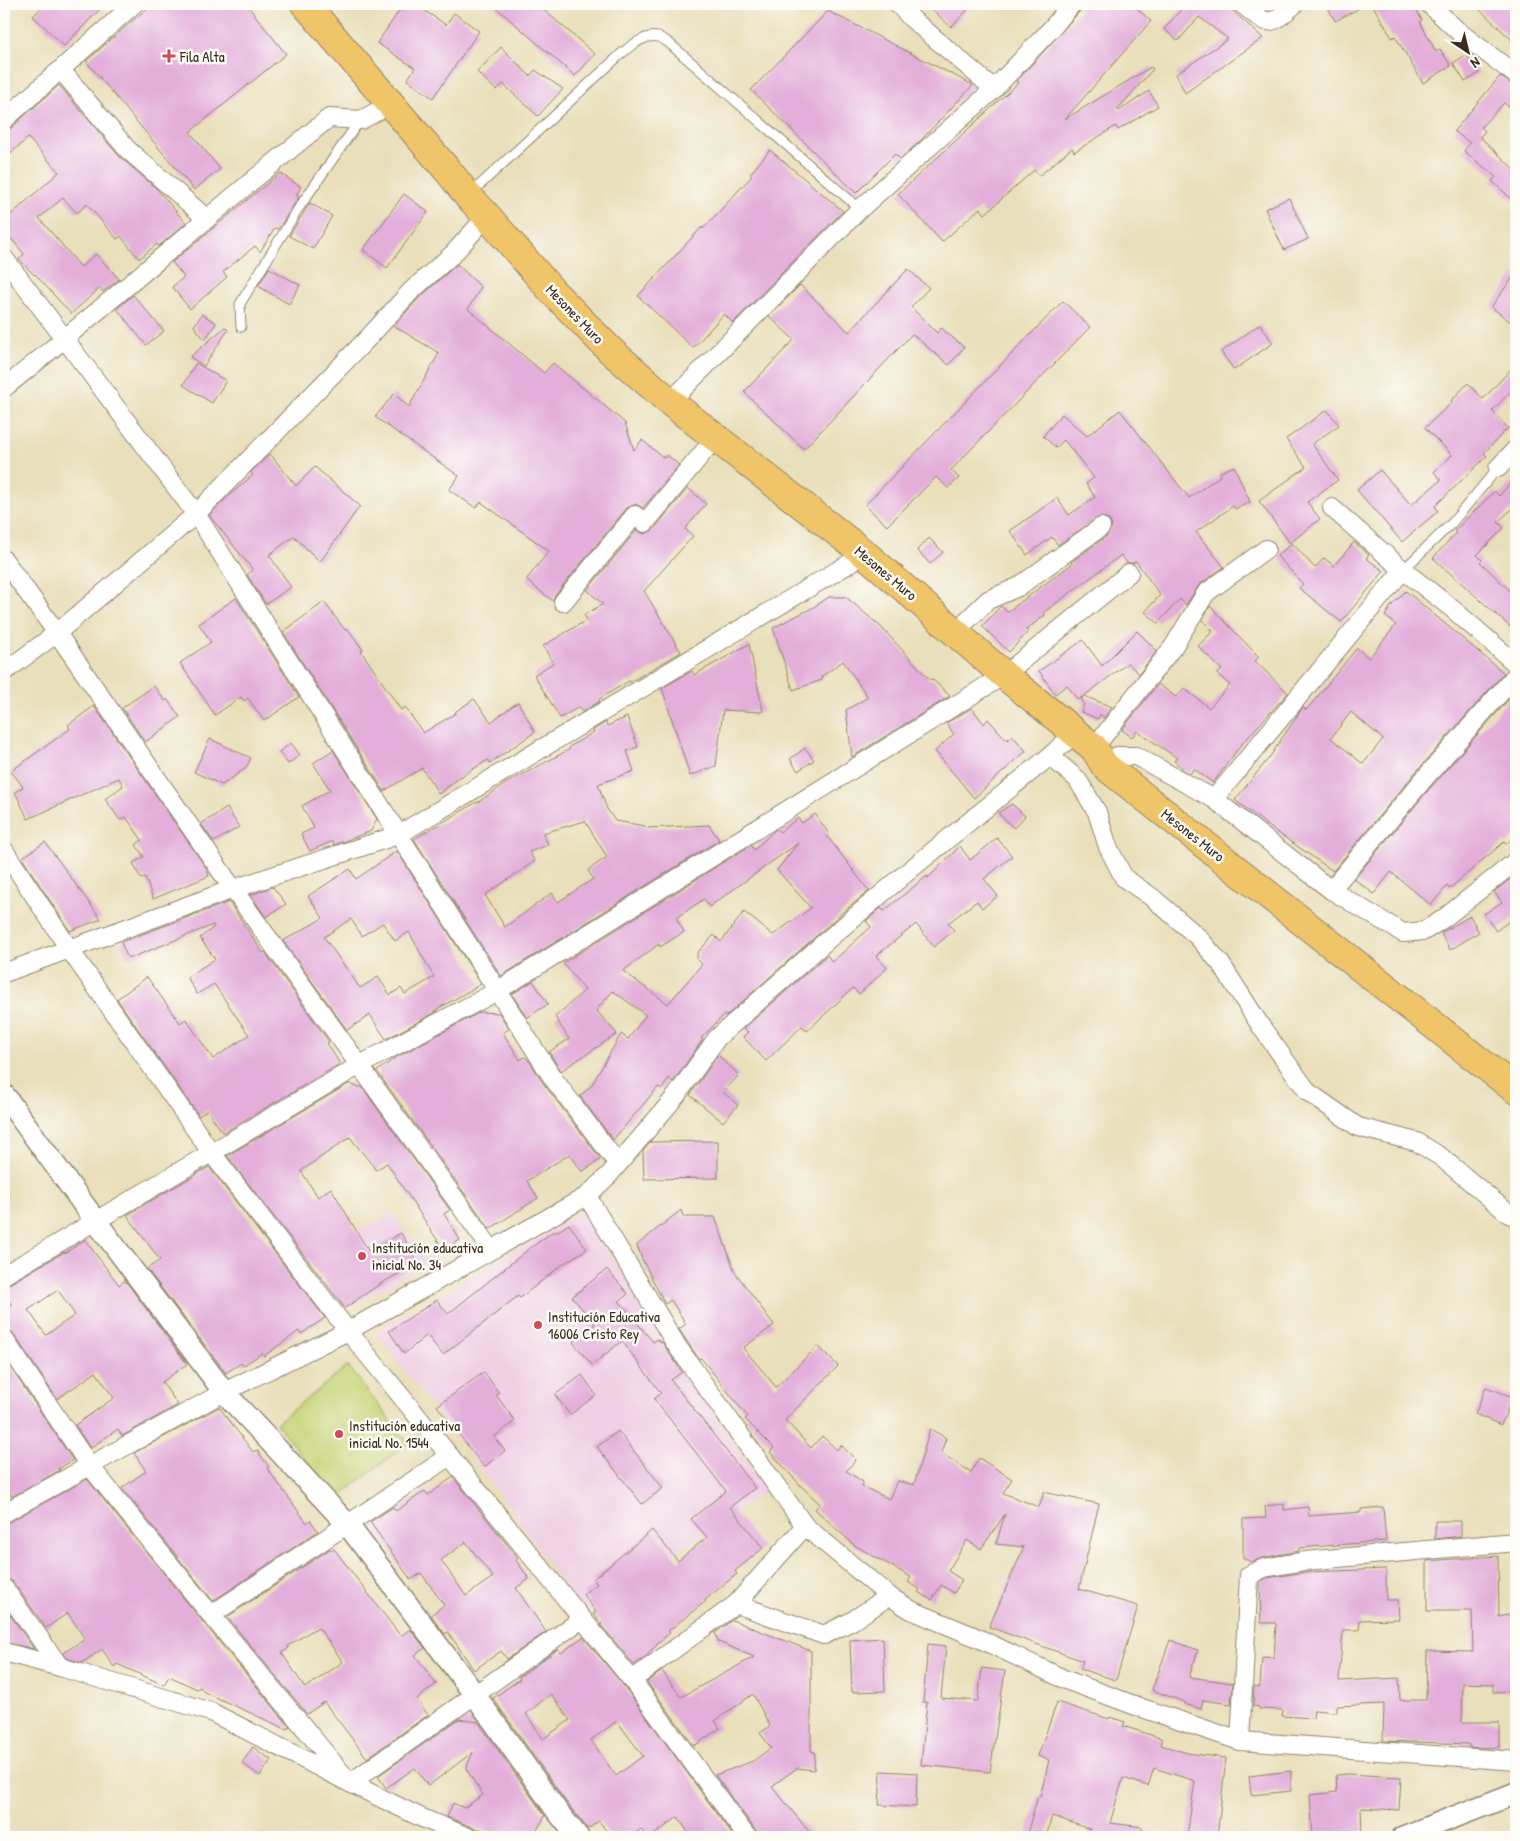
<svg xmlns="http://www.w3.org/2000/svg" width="1520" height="1841" viewBox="0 0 1520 1841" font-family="'Patrick Hand',sans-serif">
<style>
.built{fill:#f0d0e5}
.green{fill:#c6d375;stroke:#807e4a}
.building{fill:#e3aeda;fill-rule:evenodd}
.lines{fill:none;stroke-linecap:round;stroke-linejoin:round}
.service-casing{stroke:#92846c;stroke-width:11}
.minor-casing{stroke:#92846c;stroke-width:20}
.tertiary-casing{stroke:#92846c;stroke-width:24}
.trunk-casing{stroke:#92846c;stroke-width:30}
.service{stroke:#fff;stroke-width:9}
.minor{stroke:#fff;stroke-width:18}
.tertiary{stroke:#fff;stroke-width:21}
.trunk{stroke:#f0c469;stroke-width:28}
.poi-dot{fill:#d1495b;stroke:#fdfcf7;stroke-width:2}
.labels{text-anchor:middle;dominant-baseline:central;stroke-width:5;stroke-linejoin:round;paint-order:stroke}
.poi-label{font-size:15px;fill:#3b2a1e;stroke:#fdfcf7;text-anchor:start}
.street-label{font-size:15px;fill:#3b2a1e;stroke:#fdfcf7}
</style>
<rect width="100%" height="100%" fill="#fdfcf7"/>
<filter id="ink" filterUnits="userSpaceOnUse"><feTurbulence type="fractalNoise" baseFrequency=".02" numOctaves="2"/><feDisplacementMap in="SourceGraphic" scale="10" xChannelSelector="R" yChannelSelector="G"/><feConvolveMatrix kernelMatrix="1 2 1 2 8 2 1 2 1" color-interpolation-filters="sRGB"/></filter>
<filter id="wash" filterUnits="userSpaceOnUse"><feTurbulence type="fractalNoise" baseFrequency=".0096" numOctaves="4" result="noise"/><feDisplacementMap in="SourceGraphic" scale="20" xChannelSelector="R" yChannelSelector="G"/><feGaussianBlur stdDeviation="1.12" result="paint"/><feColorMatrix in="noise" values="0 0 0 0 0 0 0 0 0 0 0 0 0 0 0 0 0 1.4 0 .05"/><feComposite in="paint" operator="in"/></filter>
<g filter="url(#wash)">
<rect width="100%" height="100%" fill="#e9dfba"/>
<g class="built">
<path d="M582 1212 766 1491 584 1615 511 1509 375 1332Z"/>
<path d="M392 1213 428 1263 342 1312 308 1259Z"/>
</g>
<path class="green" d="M348 1366 408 1443 336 1499 276 1423Z"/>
<g id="blocks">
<g class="building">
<path d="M45 4H105L64 46 33 16Z"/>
<path d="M152 4H246L286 54 190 132 220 169 194 190 86 61Z"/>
<path d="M404 4H415L446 25 454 13 479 31 433 98 407 80 415 68 377 43Z"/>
<path d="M492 4H537L595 54 575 76Z"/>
<path d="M926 4H973L951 27Z"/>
<path d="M1082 4H1132L1151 21 1065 119 1151 67 1153 69 1118 109 1119 111 1149 91 1158 106 1118 130 1116 126 1074 152 1072 148 1039 176 1034 170 985 214 980 208 942 242 898 194 1018 83 1016 82 1080 11Z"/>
<path d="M1183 4H1225L1263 38 1185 93 1176 74 1228 39 1199 17 1178 41 1164 29 1185 5Z"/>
<path d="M1326 4H1367L1335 21Z"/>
<path d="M1372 4H1413L1422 20 1420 22 1436 52 1440 49 1451 66 1423 83 1395 36 1392 38Z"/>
<path d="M1474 4H1516V44Z"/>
<path d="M828 11 973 85 919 142 900 159 895 154 856 193 751 90Z"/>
<path d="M501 47 530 76 535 70 563 89 538 116 503 84 496 90 477 72Z"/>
<path d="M1467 54 1479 73 1465 82 1453 63Z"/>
<path d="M1500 76 1510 83 1516 85V98L1509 107 1504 103 1481 127 1485 131 1480 137 1516 171V203L1492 181 1496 177 1464 151 1470 143 1454 131Z"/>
<path d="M59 85 119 156 156 188 186 223 159 246 157 244 139 259 121 236 117 239 87 204 77 213 63 198 39 218 81 267 96 254 119 279 103 292 100 288 71 314 35 274 34 275 19 259 24 254 4 230V221L59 172 28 138 4 159V130L11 128Z"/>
<path d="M770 150 843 211 733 323 724 314 693 348 638 296 702 227 703 229 752 176 750 174Z"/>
<path d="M280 173 301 187 296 195 299 197 278 229 275 228 260 252 255 246 223 272 227 277 190 309 172 287 184 277 172 262Z"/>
<path d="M404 194 428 212 387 268 363 250Z"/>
<path d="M1289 198 1308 239 1284 250 1265 209Z"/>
<path d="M310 203 332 216 313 249 289 236Z"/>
<path d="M457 264 481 287 468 309 544 373 553 363 625 423 634 450 642 440 664 458 667 455 679 465 643 508 636 504 627 508 555 595 553 601 526 580 549 551 481 502 476 508 449 490 459 476 375 417 394 394 409 407 439 353 394 326 418 299Z"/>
<path d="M269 268 300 285 289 304 258 286Z"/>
<path d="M908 269 929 288 911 307 937 333 941 328 964 347 949 365 912 334 804 449 744 392 794 340 769 316 800 285 849 332Z"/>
<path d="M1516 273V326L1491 307Z"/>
<path d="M133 295 164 331 146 345 117 309Z"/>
<path d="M1063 301 1090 327 951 470 959 478 948 488 936 477 887 526 865 505Z"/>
<path d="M202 314 216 323 205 340 194 326Z"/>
<path d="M1260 324 1273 343 1234 370 1221 352Z"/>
<path d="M225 327 228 330 204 366 190 357Z"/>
<path d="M196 363 226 381 212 403 183 385Z"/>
<path d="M1516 364V386L1492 411 1508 428 1484 453 1487 456 1435 506 1438 511 1402 542 1357 490 1380 470 1411 505 1441 480 1434 472 1452 455 1425 428 1452 402 1451 401 1468 383 1483 399Z"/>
<path d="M1120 410 1189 498 1220 476 1219 473 1234 466 1250 502 1235 509 1233 506 1196 532 1224 567 1199 585 1186 605 1180 599 1158 623 1145 612 1160 595 1136 561 1133 563H1127L1121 555 1043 613 1045 615 1026 630 1028 632 1009 652 982 626 1001 606 1007 612 1072 564 1071 562 1107 536 1112 526 1110 521 1106 518 1099 517 1058 545 1052 537 1027 555 1010 531 1057 498 1069 515 1095 497 1086 484 1094 478 1064 440 1056 448 1043 436 1062 414 1087 436Z"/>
<path d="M1327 410 1339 425 1312 444 1338 480 1307 502 1320 519 1290 543 1259 501 1306 467 1286 439Z"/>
<path d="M270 454 296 486 315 467 360 506 320 562 294 536 269 555 291 587 266 604 247 575 253 570 209 515 231 494 253 475 251 472Z"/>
<path d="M1516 477V505L1498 522 1504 528 1477 555 1482 560 1480 562 1516 596V632L1433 558 1456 533 1454 531 1495 491 1499 496Z"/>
<path d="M688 488 706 504 685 529 693 536 644 591 681 652 630 682 629 681 599 699 600 701 582 712 579 707 560 718 534 675 553 663 543 646 587 620 584 615 603 604 587 590 637 530 644 534 653 530Z"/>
<path d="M929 538 943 552 930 564 917 550Z"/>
<path d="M1354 542 1369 555 1366 558 1384 571 1341 622 1299 588 1303 584 1277 556 1292 543 1315 568 1324 558 1334 566Z"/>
<path d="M1406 591 1504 673 1415 773 1333 871 1271 828 1235 800 1269 758 1303 707 1306 710 1313 702 1357 648 1369 658 1396 625 1385 616 1391 606ZM1351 712 1383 739 1363 764 1331 738Z"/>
<path d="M829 597H846L881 627 930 680 932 679 950 696 852 757 846 710 868 697 843 661 821 677 822 680 793 690 773 628 812 608Z"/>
<path d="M236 598 299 697 264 721 248 698 244 701 241 697 215 715 180 663 211 642 199 624Z"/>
<path d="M324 602 345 630 348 629 363 650 361 651 401 710 405 707 423 733 456 713 455 712 474 699 491 722 518 702 535 732 490 763 488 760 460 777 439 794 422 768 384 791 283 632Z"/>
<path d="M1210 606 1259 657 1255 661 1288 693 1240 746 1213 783 1194 769 1190 774 1188 773 1174 761 1177 758 1137 731 1132 737 1122 730 1158 684 1176 697 1184 688 1209 708 1230 685 1217 674 1222 670 1198 646 1213 631 1202 620Z"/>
<path d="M1137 631 1157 651 1139 674 1128 663 1084 696 1112 707 1104 718 1100 714 1098 719 1081 712 1084 704 1081 701 1083 696 1078 700 1067 685 1055 694 1039 671 1083 640 1102 666Z"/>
<path d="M749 644 763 712 723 710 716 766 690 776 662 688 692 671 694 675Z"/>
<path d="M154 686 165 701 167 699 180 717 145 742 122 708Z"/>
<path d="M1516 691V835L1506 844 1504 842 1449 889 1447 886 1431 905 1391 872 1374 894 1354 879 1431 787Z"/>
<path d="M94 706 207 869 209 876 153 899 145 877 141 879 133 863 144 857 136 845 142 840 126 817 120 820 105 799 123 786 119 778 28 819 15 792 23 787 11 771 70 729 68 725Z"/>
<path d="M972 708 984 724 988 719 1007 740 1012 735 1026 751 974 798 935 751 954 734 946 723Z"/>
<path d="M627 717 638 747 627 751 634 771 598 784 607 809 615 821 645 826 647 828 709 825 719 840 501 976 414 839 477 802V803L505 784 570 749 569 747 594 732 593 730 606 722 607 726ZM585 821 607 857 588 870 593 879 558 902 552 893 505 927 485 895 535 861 529 852 548 845 543 833Z"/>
<path d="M210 739 251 758 246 768 222 785 194 772Z"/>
<path d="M291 743 300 755 288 764 279 752Z"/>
<path d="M805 748 814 760 798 771 790 759Z"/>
<path d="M333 750 377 819 371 831 334 845 333 841 310 851 301 834 314 828 302 806 330 790 313 763Z"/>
<path d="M1012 804 1025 816 1014 828 998 813Z"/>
<path d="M227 808 239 827 214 842 201 824Z"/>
<path d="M815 814 829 834 827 836 869 891 842 913 726 1016 724 1015 701 1038 703 1039 673 1082 669 1078 662 1089 658 1087 613 1140 580 1096 591 1086 621 1034 628 1039 646 1015 613 991 596 1010 617 1034 561 1071 549 1052 569 1039 555 1017 585 990 563 963 751 845 754 850 776 829 780 832 798 818 802 823ZM798 843 777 870 811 908 773 935 744 912 721 942 714 935 697 953V959L702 964 668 1004 623 971 659 944 660 947 684 932 676 918 704 899 709 907Z"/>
<path d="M997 838 1012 856 984 879 998 896 982 908 977 901 948 923 954 930 934 947 916 924 876 956 887 968 859 994 853 988 807 1031 802 1026 766 1061 743 1037 748 1032 743 1029 827 955 832 962 871 927 866 921 881 908 884 911 927 876 928 878 960 846 970 860Z"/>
<path d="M45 842 101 919 70 931 22 858Z"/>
<path d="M397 851 481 984 434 1011H438L386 1039 370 1015 347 1030 283 941 323 918 308 896 350 869 356 879ZM351 919 362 936 383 923 395 941 409 932 434 977 405 994 401 988 390 995 378 977 360 988 324 937Z"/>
<path d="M1516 874V923L1513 918 1496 931 1484 914 1502 902 1494 892Z"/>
<path d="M273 887 286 904 266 917 250 895Z"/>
<path d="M229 902 263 953 265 952 329 1042 327 1043 340 1064 223 1133 207 1110 199 1116 117 999 147 977 180 1023 186 1019 213 1059 249 1035 214 984 197 994 187 977 215 959 200 938 214 927 213 925 133 957H127L121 942Z"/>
<path d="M1470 916 1479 932 1450 950 1441 933Z"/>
<path d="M533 981 548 1004 527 1018 512 994Z"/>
<path d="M480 1012 499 1013 509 1029 503 1033 520 1060 525 1057 531 1063 543 1083 601 1159 582 1172 570 1154 527 1181 538 1198 490 1229 377 1071 397 1057Z"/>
<path d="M718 1055 739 1075 723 1092 738 1105 723 1122 690 1095Z"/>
<path d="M350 1083 354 1086 362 1087 450 1210 444 1214 460 1240 444 1250 387 1163 376 1170 350 1137 301 1171 318 1197 331 1188 369 1252 401 1233 418 1263 380 1284 345 1308 227 1156Z"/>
<path d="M718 1141V1178L644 1179 643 1151 651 1142Z"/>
<path d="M209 1167 325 1318 301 1334 299 1331 264 1356 262 1353 243 1366 241 1363 226 1373 147 1269 160 1260 127 1215Z"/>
<path d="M681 1210 683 1217H715L735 1272 774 1325 743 1348 776 1387 818 1346 838 1366 785 1420 811 1448 822 1436 837 1450 841 1445 856 1460 846 1471 863 1482 861 1486 889 1499 897 1481 914 1485 930 1429 946 1438 941 1453 971 1472 979 1458 1012 1479 1003 1493 1039 1507 1044 1492 1099 1504 1079 1589 1138 1606 1116 1680 1080 1669 1083 1661 989 1627 1024 1547 996 1544 1005 1514 981 1549 967 1540 948 1571 962 1580 954 1593 941 1585 932 1600 918 1592 920 1589 908 1582 911 1577 854 1545 815 1509 820 1504 802 1487 770 1452 774 1448 745 1419 748 1417 701 1358 699 1359 686 1340 679 1329 686 1324 671 1300 665 1304 642 1259 637 1245Z"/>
<path d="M569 1224 587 1249 563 1264 520 1298 518 1296 443 1355 427 1335 404 1354 389 1331 437 1300 448 1314 530 1248 554 1231 555 1233Z"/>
<path d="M85 1240 119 1285 124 1281 127 1283 187 1364 162 1382 178 1405 122 1436 118 1429 90 1448 75 1425 114 1398 96 1372 57 1399 13 1333 4 1328V1311L12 1305 4 1294V1286L9 1284 64 1252 65 1253ZM58 1290 75 1315 46 1335 28 1310Z"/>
<path d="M607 1269 628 1294 619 1301 653 1342 658 1339 661 1343 662 1342 682 1372 671 1380 755 1488 730 1507 763 1548 735 1571 737 1574 705 1600 706 1601 668 1631 670 1633 656 1644 657 1645 648 1653 649 1654 634 1665 600 1624H602L593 1614 596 1612 583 1594 597 1584 593 1579 652 1530 678 1561 707 1537 691 1519 726 1491 654 1399 661 1393 622 1341 592 1365 573 1342 595 1324 572 1297Z"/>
<path d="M4 1358 73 1460 58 1469 60 1470 12 1497 4 1485Z"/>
<path d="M484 1372 499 1393 496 1395 515 1421 494 1437 505 1451 484 1467 437 1406Z"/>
<path d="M582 1375 596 1395 570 1415 555 1395Z"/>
<path d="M1486 1387 1513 1397 1501 1425 1475 1414Z"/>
<path d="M219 1407 253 1452 257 1450 269 1467 267 1468 307 1523 310 1520 318 1531 213 1601 122 1488 146 1471 134 1453Z"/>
<path d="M618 1431 663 1488 642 1504 597 1447Z"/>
<path d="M453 1477 518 1558 516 1560 529 1579 516 1588 546 1632 507 1659 501 1651 474 1670 448 1632 445 1634 431 1615 444 1605 421 1573 411 1580 370 1522 393 1507 396 1511 425 1491 428 1495ZM466 1542 493 1577 466 1596 441 1560Z"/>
<path d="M87 1479 203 1622 290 1727 286 1729 204 1692 200 1687 197 1689 169 1676 164 1685 117 1664 114 1667 102 1649 82 1663 67 1658 63 1653 85 1639 68 1613 46 1628 13 1582 4 1577V1524L9 1522Z"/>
<path d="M1284 1504V1510L1308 1507 1309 1516 1361 1512V1509L1383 1507 1386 1541 1299 1548V1551L1262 1558 1251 1562 1243 1558V1519L1266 1518 1265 1506Z"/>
<path d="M1435 1521H1461V1536L1435 1539Z"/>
<path d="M330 1549 332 1551 334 1549 399 1634 400 1633 402 1635 410 1629 425 1648 415 1655 436 1684 417 1699 428 1715 367 1758 324 1702 307 1714 227 1617ZM319 1628 343 1662 305 1688 282 1653 289 1648 288 1646 314 1629 315 1630Z"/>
<path d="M1498 1556 1499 1617 1516 1613V1691L1493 1692V1684L1463 1683 1462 1722H1499V1747L1478 1748 1469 1747V1744L1383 1741 1384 1704 1337 1706V1712L1314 1710 1313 1718 1282 1716 1283 1710 1259 1709V1707L1253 1706 1254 1686 1260 1687 1262 1657 1274 1658 1276 1623H1261L1260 1582 1267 1578 1306 1572 1386 1569V1600H1398L1399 1619 1360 1620 1359 1630H1343L1339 1681 1399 1678 1400 1700H1426L1427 1651 1473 1652 1472 1611H1427V1561Z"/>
<path d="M4 1606 34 1649 4 1642Z"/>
<path d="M732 1620 811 1651V1751L815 1752 814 1770 797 1768 772 1786 813 1837H757L756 1831 715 1775 753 1761 771 1748 760 1733 770 1726 753 1694 715 1721 720 1728 694 1746 647 1682 662 1671 681 1697 754 1657 719 1642 715 1633Z"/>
<path d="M583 1637 624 1686 734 1837H691L678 1817 651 1837H647L641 1829 630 1837H611L599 1821 588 1829 567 1803 493 1698 520 1679 519 1677 558 1649 561 1653ZM551 1694 570 1720 543 1739 526 1714ZM617 1721 643 1756 616 1776 591 1740Z"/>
<path d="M883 1638 885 1691 852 1692 850 1640Z"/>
<path d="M1170 1640 1198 1650 1189 1677 1233 1683 1231 1704 1203 1700 1201 1709 1184 1704V1702L1152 1690Z"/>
<path d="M928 1644 946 1646 941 1698 978 1701 982 1668 1005 1671 990 1772 921 1765 927 1702H923Z"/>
<path d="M1057 1702 1109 1719 1110 1717 1125 1722 1123 1726 1163 1739 1161 1745 1187 1753 1226 1758 1217 1837H1187L1195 1781 1154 1768 1148 1786 1123 1778 1110 1823 1142 1827V1837H1088L1090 1829 1052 1816 1046 1837H1026L1038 1796 1040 1797 1049 1760 1038 1756Z"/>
<path d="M459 1719 478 1722 545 1816 533 1837H514L474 1828 447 1817 453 1803 464 1808 483 1795 466 1769 473 1752 428 1786 415 1768 386 1788 378 1776Z"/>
<path d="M253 1747 271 1760 260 1776 242 1763Z"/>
<path d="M881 1771 917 1773 916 1807 879 1805Z"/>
<path d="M1291 1771V1791L1251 1795 1249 1776Z"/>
<path d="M1347 1774 1401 1777 1399 1810 1361 1808 1362 1837H1313L1310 1795 1337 1792 1336 1775Z"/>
</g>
</g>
</g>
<g filter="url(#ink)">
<use href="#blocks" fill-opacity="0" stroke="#92846c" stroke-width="1"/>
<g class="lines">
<g class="service-casing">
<g id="service">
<path d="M469 195 622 53C631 46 645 34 658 37 662 38 666 41 669 43L860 209"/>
<path d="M241 327 240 304 298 209 360 120"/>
<path d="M1403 570 1452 523 1498 468"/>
</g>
</g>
<g class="minor-casing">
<g id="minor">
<path d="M898 4 912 19 994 89"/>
<path d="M1242 4C1269 26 1268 28 1295 4"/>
<path d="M1429 4 1459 32 1516 75"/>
<path d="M61 70 127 149 207 219"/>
<path d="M4 120 134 4"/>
<path d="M4 258 196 514 552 1077 618 1164"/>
<path d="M4 388C114 300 219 206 329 118L361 120 391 104"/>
<path d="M670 402 860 209 994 89 1052 28 1072 4"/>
<path d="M1498 468 1516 449"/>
<path d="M1332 508 1403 570 1455 611 1516 664"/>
<path d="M4 560 57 633 233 889 491 1249"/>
<path d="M563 602 635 515 645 523 715 438"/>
<path d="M955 632 988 600 1018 587 1101 527"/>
<path d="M4 672 57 633 196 514 369 337 411 291 454 253 487 216"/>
<path d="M1094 748 1173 647 1206 593 1266 549"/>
<path d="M1050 756 1077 779 1097 812 1108 847 1124 878 1153 898 1198 937 1221 964 1262 1028 1308 1092 1358 1127 1417 1142 1441 1157 1509 1214 1516 1217"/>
<path d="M1105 766 1117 756H1136L1214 799 1331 890 1403 933 1424 931 1443 919 1516 861"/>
<path d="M1214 799 1403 570"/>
<path d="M4 850 70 950 211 1152 348 1331 632 1680 747 1837"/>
<path d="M1331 890 1423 780 1516 675"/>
<path d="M4 973 233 889 398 835 865 554"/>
<path d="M587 1196 677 1346 805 1526 889 1596 911 1610 978 1638 1066 1680 1139 1707 1240 1741 1516 1761"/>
<path d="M4 1275 360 1065 497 991 1004 675 1129 573"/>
<path d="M4 1339 89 1465 211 1615 350 1783 582 1619"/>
<path d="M4 1513 224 1392 348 1331 587 1196 609 1175 676 1096 717 1038 825 942 911 869 1050 756 1075 733"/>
<path d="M4 1588 60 1667"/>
<path d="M736 1604 824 1635 852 1621 889 1596"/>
<path d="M211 1615 450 1456"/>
<path d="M4 1652 60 1667 211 1712 350 1783 422 1818 468 1837"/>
<path d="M632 1680 736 1604 805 1526"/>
<path d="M1240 1741 1249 1575 1264 1568 1305 1561 1516 1542"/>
</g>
</g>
<g class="tertiary-casing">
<g id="tertiary">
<path d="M4 1095 95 1220 224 1392 348 1525 475 1695 557 1811 578 1837"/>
<path d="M1403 1837 1516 1793"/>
</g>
</g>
<g class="trunk-casing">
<path id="trunk" d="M305 4 449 172 468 196 487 216 552 291 611 351 670 402 865 554 1004 675 1094 748 1105 766 1516 1090"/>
</g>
<use href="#service" class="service"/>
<use href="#minor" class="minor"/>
<use href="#tertiary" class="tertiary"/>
<use href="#trunk" class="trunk"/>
</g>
</g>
<g class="poi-dot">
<path d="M166.5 48.5h5v5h5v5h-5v5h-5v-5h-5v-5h5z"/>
<circle cx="362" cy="1256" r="5"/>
<circle cx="538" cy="1325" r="5"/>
<circle cx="339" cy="1434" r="5"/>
</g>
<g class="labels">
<g class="poi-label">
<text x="180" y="56">Fila Alta</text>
<text x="372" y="1247">Institución educativa<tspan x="372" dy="17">inicial No. 34</tspan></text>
<text x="548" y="1316">Institución Educativa<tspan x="548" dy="17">16006 Cristo Rey</tspan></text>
<text x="349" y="1425">Institución educativa<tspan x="349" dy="17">inicial No. 1544</tspan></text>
</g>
<g class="street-label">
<text transform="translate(575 314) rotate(46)">Mesones Muro</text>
<text transform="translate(886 573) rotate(40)">Mesones Muro</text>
<text transform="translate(1193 835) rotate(38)">Mesones Muro</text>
</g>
</g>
<rect width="1520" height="1841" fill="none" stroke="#fdfcf7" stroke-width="20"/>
<g transform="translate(1468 52) rotate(145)" stroke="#fdfcf7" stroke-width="4" paint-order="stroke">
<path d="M0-4L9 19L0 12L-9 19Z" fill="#3b2a1e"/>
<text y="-8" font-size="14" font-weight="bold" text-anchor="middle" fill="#3b2a1e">N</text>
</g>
</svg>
